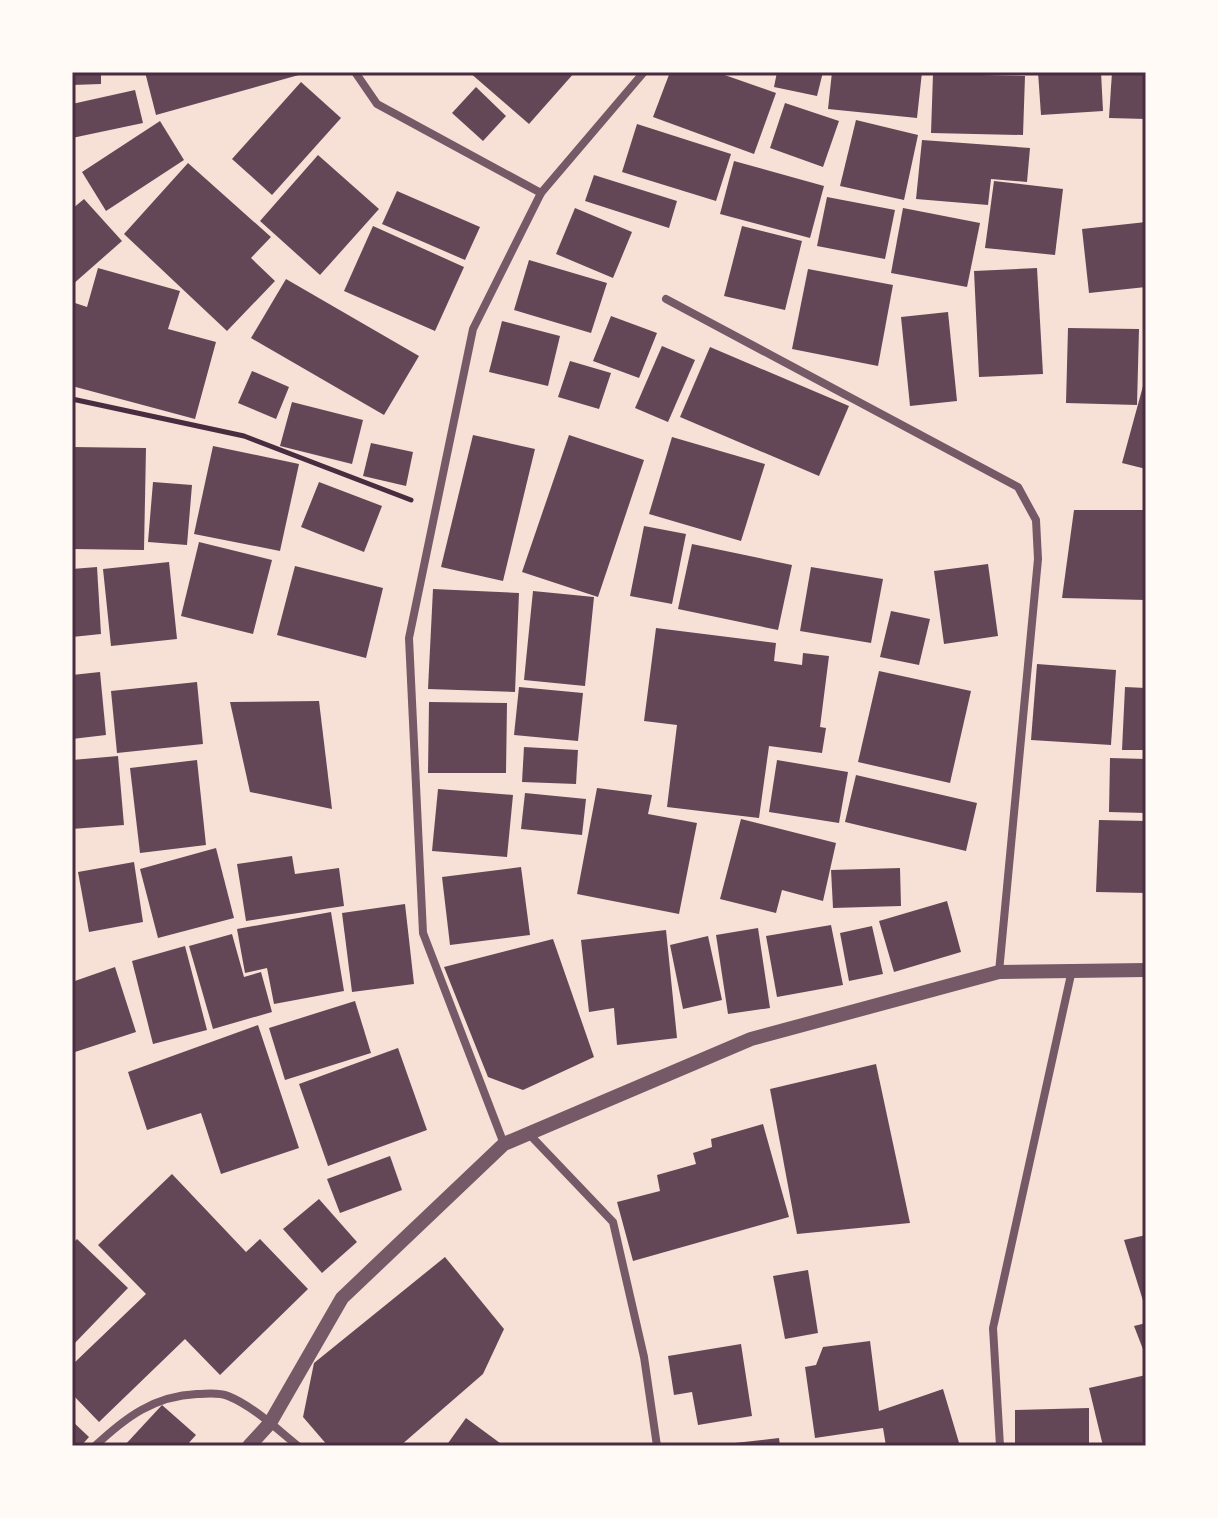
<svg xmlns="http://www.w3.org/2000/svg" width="1218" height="1518" viewBox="0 0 1218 1518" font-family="Rubik,sans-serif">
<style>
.building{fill:#644757}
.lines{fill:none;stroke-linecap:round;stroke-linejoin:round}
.path{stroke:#4a2c40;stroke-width:5}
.minor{stroke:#755966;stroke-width:8}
.tertiary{stroke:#755966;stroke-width:14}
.neatline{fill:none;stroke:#4a2c40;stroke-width:3}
</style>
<rect width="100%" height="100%" fill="#f7e1d7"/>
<g class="building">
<path d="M72 72H101V84L72 85Z"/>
<path d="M145 72H306V73L156 115Z"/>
<path d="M469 72H575L529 124Z"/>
<path d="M670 72H716L776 93 754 154 653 117Z"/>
<path d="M777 72H823L817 96 774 87Z"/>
<path d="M832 72H922L917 118 828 109Z"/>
<path d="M1038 72H1101L1103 111 1041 115Z"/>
<path d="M1112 72H1146V119L1109 118Z"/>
<path d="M933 74 1025 76 1023 135 931 133Z"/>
<path d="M301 82 341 118 272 195 232 159Z"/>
<path d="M476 87 506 116 483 141 452 113Z"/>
<path d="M135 90 143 123 72 138V104Z"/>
<path d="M785 103 839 121 823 167 770 148Z"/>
<path d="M856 120 918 135 904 200 840 186Z"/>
<path d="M160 121 184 160 106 211 82 172Z"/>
<path d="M637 124 731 154 716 201 622 172Z"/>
<path d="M922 140 1030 148 1027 182 991 179 988 205 916 199Z"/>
<path d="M318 155 379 209 320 275 260 221Z"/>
<path d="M734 161 824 186 810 238 720 214Z"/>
<path d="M188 163 271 237 251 258 275 281 227 331 124 234Z"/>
<path d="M594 175 677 201 669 228 585 201Z"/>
<path d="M994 181 1063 189 1055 255 985 248Z"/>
<path d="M397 191 480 227 465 260 382 224Z"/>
<path d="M827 197 895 210 885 259 817 246Z"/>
<path d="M84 199 122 241 72 285V209Z"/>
<path d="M575 208 632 232 613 278 556 254Z"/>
<path d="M903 208 980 223 967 287 891 273Z"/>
<path d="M1146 222V287L1089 293 1082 229Z"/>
<path d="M373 226 464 267 435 331 344 291Z"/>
<path d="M742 226 802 241 785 310 724 296Z"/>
<path d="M529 260 607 283 591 333 514 310Z"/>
<path d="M98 268 180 291 168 329 216 342 195 419 72 386V302L87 307Z"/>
<path d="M1037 268 1043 374 979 377 974 271Z"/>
<path d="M808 269 893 285 878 366 792 349Z"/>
<path d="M286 279 419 356 384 415 251 338Z"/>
<path d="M948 312 957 401 910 406 901 317Z"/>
<path d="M611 316 657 333 639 378 593 361Z"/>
<path d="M502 321 560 336 548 386 489 372Z"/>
<path d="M1068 328 1139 329 1137 405 1066 403Z"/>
<path d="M662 346 695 360 668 422 635 408Z"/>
<path d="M710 347 849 406 819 476 680 417Z"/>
<path d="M570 361 611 373 599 409 558 397Z"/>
<path d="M252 371 289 387 276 419 238 403Z"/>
<path d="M1146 375V469L1122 463Z"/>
<path d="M292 402 363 420 352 464 280 446Z"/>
<path d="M473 435 535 449 503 581 441 567Z"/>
<path d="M569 435 644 460 598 597 522 572Z"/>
<path d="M672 437 765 464 741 541 649 514Z"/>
<path d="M371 443 413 452 406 486 363 476Z"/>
<path d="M213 446 299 464 280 551 194 534Z"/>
<path d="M72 447 146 448 144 550 72 549Z"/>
<path d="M153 482 192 485 187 545 148 542Z"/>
<path d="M319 482 382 506 364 552 301 527Z"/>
<path d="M1074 510H1146V600L1062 598Z"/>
<path d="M644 526 686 534 672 604 630 596Z"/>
<path d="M199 542 272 560 253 634 181 616Z"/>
<path d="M692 544 792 565 778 630 678 609Z"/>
<path d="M169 562 177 639 111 646 103 569Z"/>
<path d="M988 564 998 636 944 644 934 571Z"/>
<path d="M295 566 383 588 366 658 277 635Z"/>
<path d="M97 567 101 634 72 637V569Z"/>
<path d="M811 567 883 579 871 643 800 631Z"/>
<path d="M433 589 519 593 515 692 428 689Z"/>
<path d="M533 591 594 597 585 686 524 680Z"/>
<path d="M891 611 930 619 919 665 880 657Z"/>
<path d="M656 628 776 643 774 661 802 665 803 653 829 656 820 727 826 728 822 753 769 746 759 818 667 807 677 725 644 721Z"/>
<path d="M1037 664 1116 670 1111 745 1031 740Z"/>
<path d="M879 671 971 691 950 783 858 762Z"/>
<path d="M100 672 106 735 72 739V675Z"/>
<path d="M197 682 203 744 117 753 111 691Z"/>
<path d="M519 687 583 693 578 741 514 735Z"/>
<path d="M1125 687 1146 688V750H1122Z"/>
<path d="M319 701 332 809 250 792 230 702Z"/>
<path d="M429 702 507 703 506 773H428Z"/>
<path d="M524 747 578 750 576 784 522 782Z"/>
<path d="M118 756 124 825 72 829V760Z"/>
<path d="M1110 758 1146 759V813L1109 812Z"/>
<path d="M197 760 206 845 140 853 130 768Z"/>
<path d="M777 760 848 772 839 823 769 812Z"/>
<path d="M856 775 977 803 966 851 845 822Z"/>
<path d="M597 788 652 795 648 814 697 823 679 914 577 894Z"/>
<path d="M438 789 513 795 507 857 432 851Z"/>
<path d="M525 793 586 799 582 835 521 829Z"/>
<path d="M741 819 836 843 823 901 782 890 776 913 720 899Z"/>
<path d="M1099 820 1146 821V893L1096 892Z"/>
<path d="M216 848 234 918 158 938 140 869Z"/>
<path d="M292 856 295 874 339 868 344 906 246 921 237 864Z"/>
<path d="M134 862 143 922 89 932 78 872Z"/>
<path d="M521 867 530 935 450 945 442 877Z"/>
<path d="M900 868 901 906 833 908 831 870Z"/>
<path d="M947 901 961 952 894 972 879 921Z"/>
<path d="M405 904 414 984 352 992 342 913Z"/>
<path d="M331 912 344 991 274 1004 267 968 245 973 237 929Z"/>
<path d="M831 925 843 985 777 997 766 936Z"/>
<path d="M872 926 883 974 849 981 840 933Z"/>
<path d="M758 928 770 1008 728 1014 716 935Z"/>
<path d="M666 930 677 1038 617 1045 614 1008 589 1012 581 940Z"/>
<path d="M232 934 244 977 261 972 272 1012 213 1029 189 946Z"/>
<path d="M708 936 722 1000 683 1009 670 945Z"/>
<path d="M553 939 594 1057 523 1090 488 1077 444 967Z"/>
<path d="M185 946 207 1030 153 1044 132 961Z"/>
<path d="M115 967 136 1032 75 1052 72 982Z"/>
<path d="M355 1001 371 1053 285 1080 269 1028Z"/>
<path d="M258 1025 299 1148 221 1174 201 1113 147 1130 128 1072Z"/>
<path d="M398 1048 427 1130 328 1166 299 1084Z"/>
<path d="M876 1064 910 1223 797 1234 770 1089Z"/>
<path d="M763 1124 789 1217 633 1261 617 1202 660 1191 657 1175 696 1164 693 1153 712 1147 711 1139Z"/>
<path d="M390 1156 402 1190 340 1213 327 1179Z"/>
<path d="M172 1174 246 1252 260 1239 308 1289 220 1375 185 1339 99 1422 72 1394V1365L146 1294 98 1245Z"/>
<path d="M319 1199 357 1242 322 1273 283 1229Z"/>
<path d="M1146 1235V1307H1145L1124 1240Z"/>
<path d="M77 1239 128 1288 72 1346V1244Z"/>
<path d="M445 1257 504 1329 483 1374 400 1446H328L303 1417 314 1363Z"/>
<path d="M808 1270 818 1333 785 1339 773 1276Z"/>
<path d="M1146 1323V1357L1134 1326Z"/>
<path d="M870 1341 879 1411 943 1389 960 1446H886L883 1428 815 1438 805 1367 816 1365 823 1347Z"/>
<path d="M741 1344 752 1416 698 1425 692 1392 674 1395 668 1356Z"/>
<path d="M1146 1375V1446H1103L1089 1388Z"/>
<path d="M162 1405 196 1435 186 1446H124Z"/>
<path d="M1089 1408V1446H1015V1410Z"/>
<path d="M466 1418 504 1446H446Z"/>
<path d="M72 1421 89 1437 81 1446H72Z"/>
<path d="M779 1438 780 1446H726V1444Z"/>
</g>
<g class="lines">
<path class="path" d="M72 399 244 436 411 500"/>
<g class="minor">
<path d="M355 72 377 104 541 193"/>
<path d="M666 299 1018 487 1036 520 1038 559 999 972"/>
<path d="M529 1134 613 1222 644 1357 657 1446"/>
<path d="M504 1144 423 933 409 638 473 329 541 193 644 72"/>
<path d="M95 1446C126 1417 154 1396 197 1394 207 1394 218 1392 228 1396 253 1406 277 1429 298 1446"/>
<path d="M1000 1446 993 1328 1072 970"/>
</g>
<path class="tertiary" d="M249 1446 270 1423 342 1298 504 1144 751 1039 999 972 1146 970"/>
</g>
<rect width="1218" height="1518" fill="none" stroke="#fffaf5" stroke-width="148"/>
<rect x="74" y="74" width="1070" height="1370" class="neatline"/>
</svg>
